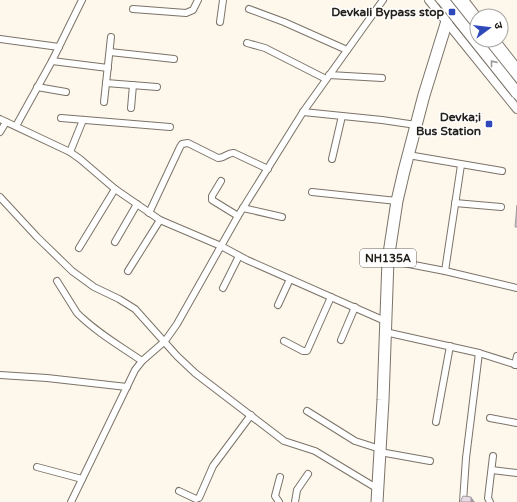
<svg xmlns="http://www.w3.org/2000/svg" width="517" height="502" viewBox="0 0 517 502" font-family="'Varela Round','Noto Sans Devanagari',sans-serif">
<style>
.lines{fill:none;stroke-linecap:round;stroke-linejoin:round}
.street-casing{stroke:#7b7368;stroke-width:8}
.secondary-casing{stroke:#7b7368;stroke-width:10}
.highway-casing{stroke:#7b7368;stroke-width:13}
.street{stroke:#fff;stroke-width:6}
.secondary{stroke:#fff;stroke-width:8}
.highway{stroke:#fff;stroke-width:11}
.highway-bridge-casing{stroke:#7b7368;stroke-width:13;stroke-linecap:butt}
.highway-bridge{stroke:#fff;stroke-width:11}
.shaded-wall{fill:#a29aa1}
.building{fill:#e8dce6;stroke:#a29aa1}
.oneway{stroke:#9c9b99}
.poi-dot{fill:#2f49ba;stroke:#fff;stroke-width:1.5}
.labels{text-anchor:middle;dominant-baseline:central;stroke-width:3;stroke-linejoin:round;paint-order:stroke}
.shield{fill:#fff;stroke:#666360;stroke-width:1}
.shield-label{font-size:11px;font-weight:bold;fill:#24201c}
.poi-label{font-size:12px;font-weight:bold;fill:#24201c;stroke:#fff;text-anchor:end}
</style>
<rect width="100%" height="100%" fill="#fef7ec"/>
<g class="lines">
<g class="street-casing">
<g id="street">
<path d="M133 9 186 13 193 10 198 0"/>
<path d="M249 9 284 22 347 50"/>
<path d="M220 22 223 0"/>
<path d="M0 39 59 47"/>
<path d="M247 43 265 48 326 79"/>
<path d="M110 52 174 59"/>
<path d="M52 61 108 68"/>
<path d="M329 75 382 78"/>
<path d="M106 83 157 87"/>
<path d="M37 87 66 92"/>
<path d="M104 102 111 37"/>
<path d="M131 108 133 85"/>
<path d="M303 112 382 120 416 125"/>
<path d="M61 118 170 127"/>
<path d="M0 119 70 152 80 159 115 189 160 220 221 246 247 260 385 321"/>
<path d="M16 126 52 61 82 0"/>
<path d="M0 132 6 122"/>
<path d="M70 152 83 120"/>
<path d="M408 155 502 171"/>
<path d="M332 159 342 116"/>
<path d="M221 181 212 196V200L238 216"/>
<path d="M312 192 397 201"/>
<path d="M0 197 37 237 72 271 94 287 119 299 135 309 177 356 195 373 284 441 315 451 378 489"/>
<path d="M455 203 501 207"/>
<path d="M243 208 282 217"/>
<path d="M149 213 180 147 182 144 188 143 218 158C225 158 228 152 234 153L268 169"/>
<path d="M115 242 137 204"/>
<path d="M79 248 115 189"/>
<path d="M388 260 445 271 517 288"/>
<path d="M128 271 160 220"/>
<path d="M445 271 461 165"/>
<path d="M57 281 77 313C96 332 120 346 142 361"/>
<path d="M223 288 239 256"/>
<path d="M278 305 290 279"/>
<path d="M385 332 479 353 517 365"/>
<path d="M341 340 355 307"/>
<path d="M284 341 303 351H307L331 297"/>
<path d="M515 365 517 356"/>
<path d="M0 375 47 378 127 387"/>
<path d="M307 411 355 441 380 449"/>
<path d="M490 418 517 423"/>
<path d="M436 422 450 346"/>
<path d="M380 452 430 461"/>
<path d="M37 467 82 479"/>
<path d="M492 470 517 473"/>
<path d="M179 491 196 499 199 498 213 466 251 415"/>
<path d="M71 502 135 370 142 361 165 341 177 324 238 216 303 112 383 0"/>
<path d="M279 502 275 496 280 477"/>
<path d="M295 502 297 490 308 474"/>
<path d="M463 502 466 458 479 353"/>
<path d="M490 502 488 498 493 456"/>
</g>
</g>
<g class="secondary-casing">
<g id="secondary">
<path d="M429 0 517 109"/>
<path d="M464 0 477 17"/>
<path d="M495 40 517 68"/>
</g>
</g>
<g class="highway-casing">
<g id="highway">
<path d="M456 0 477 26"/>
<path d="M488 40 517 77"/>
<path d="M377 502 383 400 388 260 397 201 404 171 424 95 447 21 449 1"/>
</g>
</g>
<use href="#street" class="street"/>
<use href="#secondary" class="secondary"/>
<use href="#highway" class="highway"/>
<g class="highway-bridge-casing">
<path id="highway-bridge" d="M443 0 517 93"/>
</g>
<use href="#highway-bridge" class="highway-bridge"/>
</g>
<path class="shaded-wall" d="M471 497 475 502H471Z"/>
<g class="building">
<path d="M517 205V227H515Z"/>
<path d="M463 496 471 497V502H461V500Z"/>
</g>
<defs><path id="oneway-chevron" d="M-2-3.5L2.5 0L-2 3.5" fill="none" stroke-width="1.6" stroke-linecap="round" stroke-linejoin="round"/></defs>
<use class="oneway" href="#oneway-chevron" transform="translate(493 63) rotate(-129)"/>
<g class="poi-dot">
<rect x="448" y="8" width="8" height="8" rx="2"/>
<rect x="485" y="120" width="8" height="8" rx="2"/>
</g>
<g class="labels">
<rect class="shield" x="360" y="249" width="56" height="18" rx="3"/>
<g class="shield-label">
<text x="388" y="258">NH135A</text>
</g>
<g class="poi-label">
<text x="444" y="12">Devkali Bypass stop</text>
<text x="481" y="117">Devka;i<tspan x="481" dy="14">Bus Station</tspan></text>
</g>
</g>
<g transform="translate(489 28) rotate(75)"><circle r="19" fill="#ffffff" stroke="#a7a6a4"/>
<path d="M0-3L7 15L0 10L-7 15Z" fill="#2f49ba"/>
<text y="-6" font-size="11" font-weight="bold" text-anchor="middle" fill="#24201c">उ</text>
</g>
</svg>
